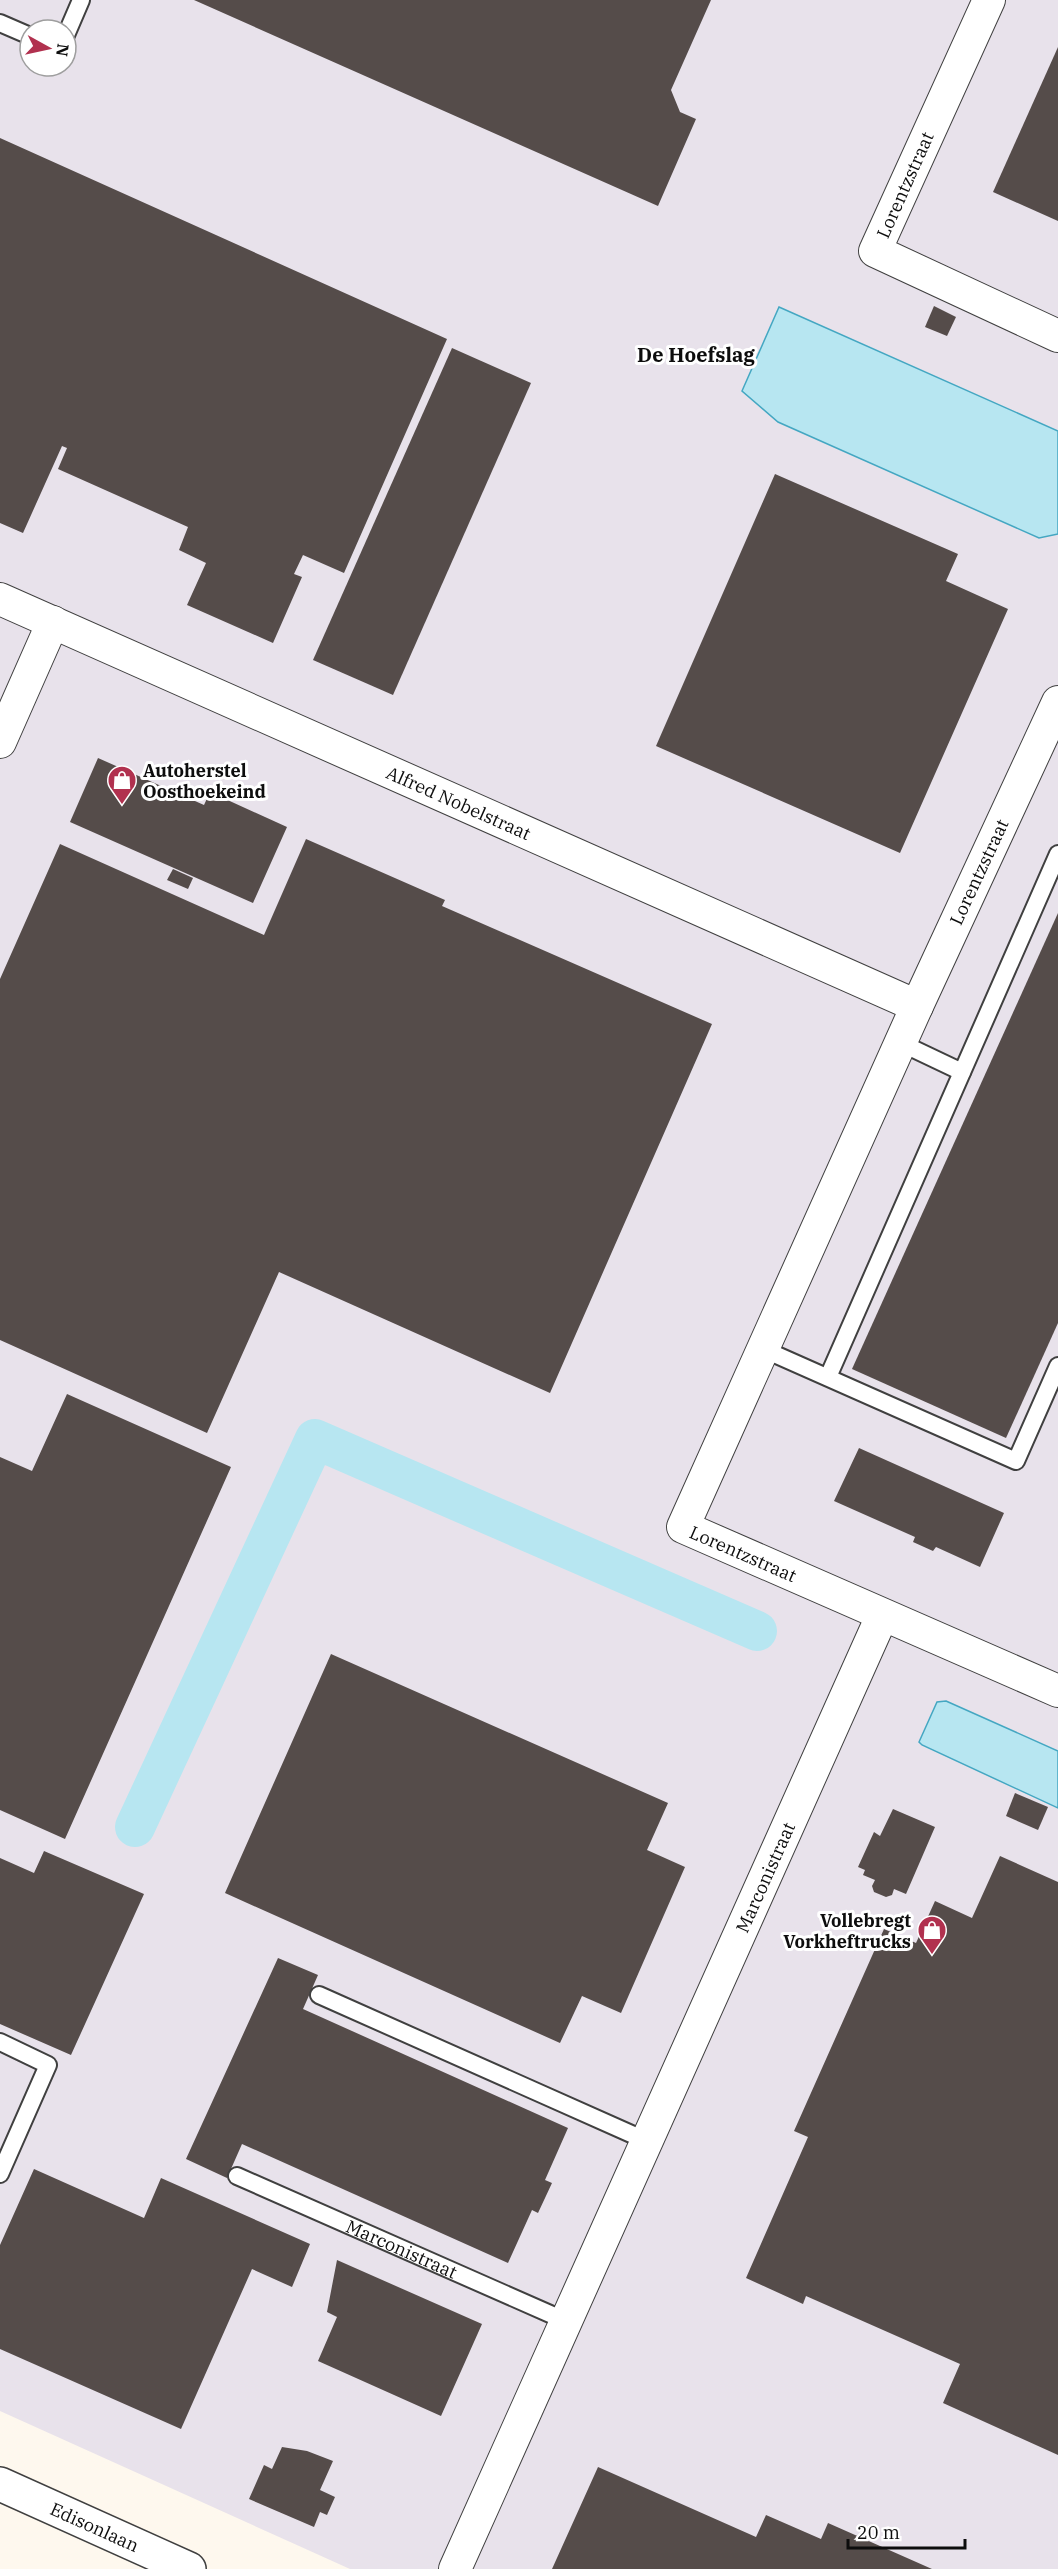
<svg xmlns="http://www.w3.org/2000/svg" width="1058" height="2569" viewBox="0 0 1058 2569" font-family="'IBM Plex Serif',serif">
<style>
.industrial{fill:#e8e2eb;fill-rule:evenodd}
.water{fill:#b7e6f1;stroke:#44a7c2;stroke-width:1.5}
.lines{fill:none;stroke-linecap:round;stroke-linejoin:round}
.canal{stroke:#b7e6f1;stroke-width:40}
.building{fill:#554c4a}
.service-casing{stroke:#404040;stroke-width:20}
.minor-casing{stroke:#404040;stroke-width:34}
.tertiary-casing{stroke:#404040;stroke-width:36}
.service{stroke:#fff;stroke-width:16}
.minor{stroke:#fff;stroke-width:32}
.tertiary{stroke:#fff;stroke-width:33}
.labels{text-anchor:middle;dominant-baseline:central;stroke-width:6;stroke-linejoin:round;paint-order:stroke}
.street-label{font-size:18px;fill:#0d0d0d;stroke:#fff}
.poi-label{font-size:18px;font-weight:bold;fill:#0d0d0d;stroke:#fff;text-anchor:start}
.neighbourhood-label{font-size:20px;font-weight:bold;fill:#0d0d0d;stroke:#fff}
</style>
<rect width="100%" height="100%" fill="#fef8ee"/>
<path class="industrial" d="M0 0H1058V2569H350L0 2411ZM30 30H66V66H30Z"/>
<g class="water">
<path d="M779 307 1058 431V534L1039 538 778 422 742 391Z"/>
<path d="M946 1701 1058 1751V1808L922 1745 919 1742 937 1702Z"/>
</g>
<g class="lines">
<path class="canal" d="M135 1827 315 1439 757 1631"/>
</g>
<g class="building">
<path d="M194 0H711L671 90 680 112 696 119 658 206Z"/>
<path d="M1058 47V221L993 192Z"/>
<path d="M0 138 447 339 344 573 303 555 294 574 302 577 273 643 187 605 206 563 179 550 188 527 58 469 67 448 62 446 23 533 0 523Z"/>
<path d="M934 306 956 317 947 336 925 327Z"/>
<path d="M452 348 531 383 393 695 313 660Z"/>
<path d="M775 474 958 554 946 581 1008 609 900 853 656 746Z"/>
<path d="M98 758 204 805 210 792 287 827 253 903 70 822Z"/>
<path d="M306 839 445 900 442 906 712 1024 550 1393 279 1272 207 1433 0 1340V979L60 844 264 935Z"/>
<path d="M173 869 193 878 188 889 167 880Z"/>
<path d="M1058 913V1323L1006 1438 852 1369Z"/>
<path d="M67 1394 231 1467 65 1839 0 1810V1457L32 1471Z"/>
<path d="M859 1448 1004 1513 980 1567 936 1547 933 1551 913 1542 915 1537 834 1501Z"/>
<path d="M331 1654 668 1803 647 1850 685 1867 621 2013 582 1996 560 2043 225 1893Z"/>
<path d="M1015 1793 1048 1807 1038 1830 1006 1816Z"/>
<path d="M893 1809 935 1827 906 1894 894 1889 892 1895 886 1897 874 1892 872 1886 875 1880 863 1875 865 1870 858 1867 874 1832 880 1836Z"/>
<path d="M44 1851 144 1894 71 2055 0 2024V1858L34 1873Z"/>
<path d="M1000 1856 1058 1882V2455L943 2403 960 2364 806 2296 803 2304 746 2278 808 2137 794 2131 884 1929 916 1943 935 1901 972 1918Z"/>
<path d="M278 1958 318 1975 303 2009 568 2128 545 2180 552 2183 538 2213 532 2210 508 2263 242 2144 227 2178 186 2159Z"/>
<path d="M34 2169 144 2218 161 2178 310 2244 292 2287 252 2269 181 2429 0 2349V2245Z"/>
<path d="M337 2260 482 2324 441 2416 318 2361 337 2317 327 2312Z"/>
<path d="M282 2447 307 2451 333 2461 320 2490 335 2497 327 2515 320 2512 314 2527 249 2499 264 2465 272 2469Z"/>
<path d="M598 2467 756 2537 766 2515 821 2539 828 2523 932 2569H552Z"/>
</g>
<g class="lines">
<g class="service-casing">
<g id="service">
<path d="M0 23 30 36"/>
<path d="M66 35 81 0"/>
<path d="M901 1043 962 1072"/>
<path d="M763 1349 1016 1461 1058 1366"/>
<path d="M828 1377 1058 854"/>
<path d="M319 1995 647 2141"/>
<path d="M0 2042 48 2065 0 2174"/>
<path id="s1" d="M237 2176 566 2321"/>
</g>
</g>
<g class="minor-casing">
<g id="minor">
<path d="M989 0 875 251 1058 336"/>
<path id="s2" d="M0 599 917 1006"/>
<path id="s3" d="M1058 702 917 1006 683 1527 1058 1691"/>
<path d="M0 742 53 622"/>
<path id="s4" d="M455 2569 882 1616"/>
</g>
</g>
<g class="tertiary-casing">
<g id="tertiary">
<path id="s5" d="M0 2484 189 2569"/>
</g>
</g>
<use href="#service" class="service"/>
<use href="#minor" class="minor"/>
<use href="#tertiary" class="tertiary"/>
</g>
<defs>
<g id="shop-pin" transform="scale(1.5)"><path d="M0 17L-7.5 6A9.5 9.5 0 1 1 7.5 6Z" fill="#b1314f" stroke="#fff"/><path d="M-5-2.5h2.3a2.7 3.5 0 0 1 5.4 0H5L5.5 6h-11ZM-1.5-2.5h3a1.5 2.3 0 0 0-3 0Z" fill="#fff"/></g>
</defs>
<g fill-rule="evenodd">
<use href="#shop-pin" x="122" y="780"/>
<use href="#shop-pin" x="932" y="1930"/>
</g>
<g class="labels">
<g class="street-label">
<text transform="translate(905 185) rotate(-66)">Lorentzstraat</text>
<text stroke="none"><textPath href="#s2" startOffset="502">Alfred Nobelstraat</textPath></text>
<text transform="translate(979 872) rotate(-65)">Lorentzstraat</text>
<text stroke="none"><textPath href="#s3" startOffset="972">Lorentzstraat</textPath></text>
<text stroke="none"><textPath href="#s4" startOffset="758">Marconistraat</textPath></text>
<text stroke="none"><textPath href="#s1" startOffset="180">Marconistraat</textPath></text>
<text stroke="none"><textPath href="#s5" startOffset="104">Edisonlaan</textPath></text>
</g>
<g class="poi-label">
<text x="143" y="770">Autoherstel<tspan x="143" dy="21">Oosthoekeind</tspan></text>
<text x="911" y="1920" text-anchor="end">Vollebregt<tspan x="911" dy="21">Vorkheftrucks</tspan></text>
</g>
<g class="neighbourhood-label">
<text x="696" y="354">De Hoefslag</text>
</g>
</g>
<g transform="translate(48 48) rotate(98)"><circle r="28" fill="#ffffff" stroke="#9e9e9e" stroke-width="1.5"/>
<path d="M0-4.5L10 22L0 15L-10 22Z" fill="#b1314f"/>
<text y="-9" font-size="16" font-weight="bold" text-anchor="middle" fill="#0d0d0d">N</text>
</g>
<path d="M848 2539v9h117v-9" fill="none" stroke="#0d0d0d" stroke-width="3"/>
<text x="857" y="2539" font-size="18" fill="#0d0d0d" stroke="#ffffff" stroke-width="4.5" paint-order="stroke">20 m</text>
</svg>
